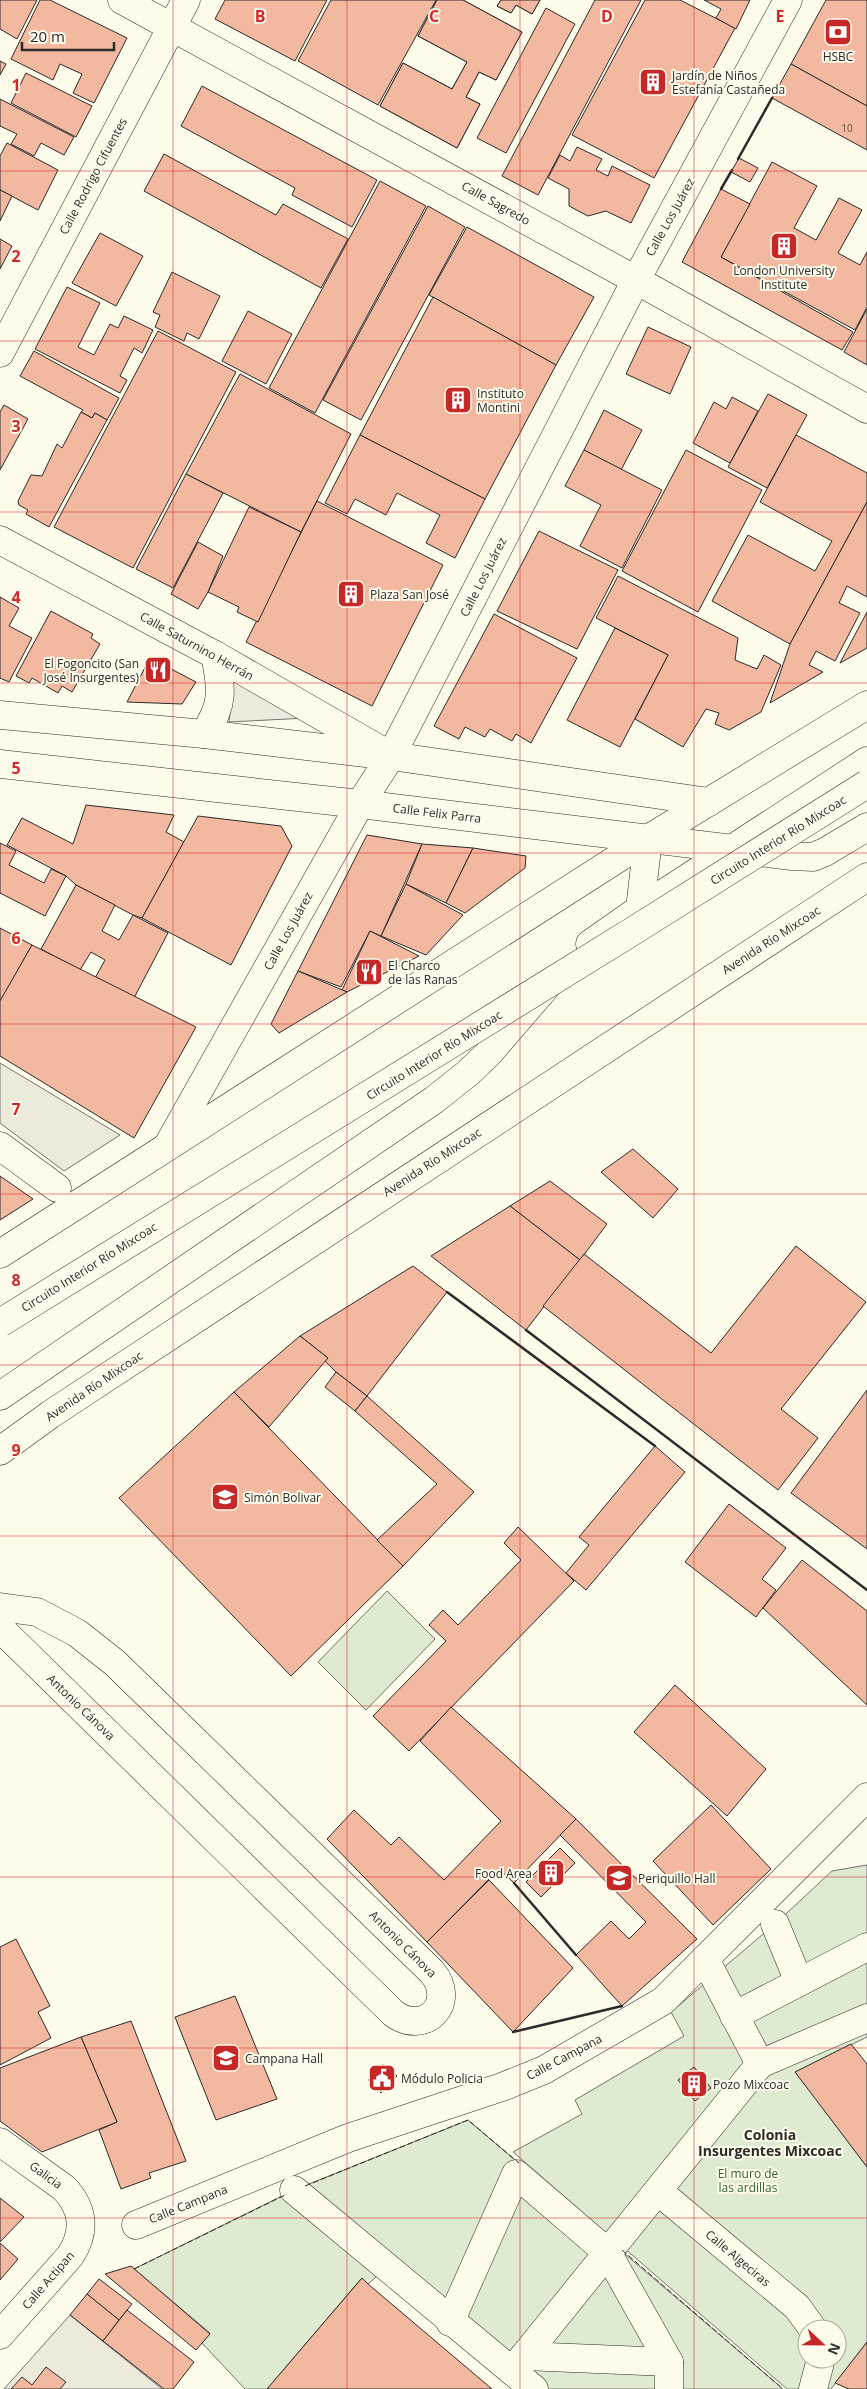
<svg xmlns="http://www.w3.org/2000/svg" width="867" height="2389" viewBox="0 0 867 2389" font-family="'Open Sans',sans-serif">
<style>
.green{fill:#deebd1;stroke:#74746e;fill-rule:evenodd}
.parking{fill:#eceadb;stroke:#74746e}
.building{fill:#f2b8a0;stroke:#2b2b2b}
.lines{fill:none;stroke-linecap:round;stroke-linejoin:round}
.street-casing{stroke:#2b2b2b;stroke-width:29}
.secondary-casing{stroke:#2b2b2b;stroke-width:29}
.primary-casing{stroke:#2b2b2b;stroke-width:29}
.highway-casing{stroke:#2b2b2b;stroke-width:29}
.street{stroke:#fdfbea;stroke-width:28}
.secondary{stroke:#fdfbea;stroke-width:28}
.primary{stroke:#fdfbea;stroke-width:28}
.highway{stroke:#fdfbea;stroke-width:28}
.highway-bridge-casing{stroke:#2b2b2b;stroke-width:29;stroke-linecap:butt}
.highway-bridge{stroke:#fdfbea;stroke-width:28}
.fence{stroke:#2b2b2b;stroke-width:1;stroke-dasharray:6 2.5;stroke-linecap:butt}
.wall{stroke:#2b2b2b;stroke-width:2.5}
.grid{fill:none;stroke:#d62828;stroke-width:1;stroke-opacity:0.55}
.labels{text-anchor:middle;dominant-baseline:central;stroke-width:4;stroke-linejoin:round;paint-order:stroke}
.number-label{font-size:10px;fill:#5d4e48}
.poi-label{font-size:12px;fill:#2b2b2b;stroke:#fdfbea;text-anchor:start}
.street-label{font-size:12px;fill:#2b2b2b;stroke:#fdfbea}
.park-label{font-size:12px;fill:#34623c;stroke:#fdfbea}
.neighbourhood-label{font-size:14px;font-weight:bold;fill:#2b2b2b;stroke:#fdfbea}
.grid-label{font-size:16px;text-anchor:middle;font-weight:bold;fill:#d62828;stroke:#fdfbea;stroke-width:4;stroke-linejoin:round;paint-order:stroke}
</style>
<rect width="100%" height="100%" fill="#fdfbea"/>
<g class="green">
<path d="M387 1591 435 1639 366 1710 318 1662Z"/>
<path d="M867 1865V2037L796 2072 867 2167V2342L831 2389H787L513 2152 582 2114 575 2100 684 2036 671 2012 775 1924 832 1871ZM807 2329H837V2359H807Z"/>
<path d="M468 2120 783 2389H520L390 2265 368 2284 361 2279 267 2389H245L202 2343 210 2333 134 2269 294 2190Z"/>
</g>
<g class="parking">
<path d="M234 677 307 718 229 722Z"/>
<path d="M0 1063 120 1135 64 1171 0 1123Z"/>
<path d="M70 2315 162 2389H4Z"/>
</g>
<g class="building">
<path d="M0 0H37L17 39 0 29Z"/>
<path d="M40 0H50L127 38 94 103 73 93 82 74 60 64 53 80 11 59Z"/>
<path d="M225 0H327L295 61 215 19Z"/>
<path d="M331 0H436L378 105 298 61Z"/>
<path d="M437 0H463L522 32 496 80 479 72 466 97 480 104 457 148 380 106 403 63 452 89 467 62 418 36Z"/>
<path d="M437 0H463L522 32 496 80 479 72 466 97 480 104 457 148 380 106 403 63 452 89 467 62 418 36Z"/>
<path d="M501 0H540L532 14 516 5 511 13 497 6Z"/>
<path d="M501 0H540L532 14 516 5 511 13 497 6Z"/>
<path d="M595 0H641L538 195 502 176Z"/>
<path d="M645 0H680L735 28 654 178 572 135Z"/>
<path d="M704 0H750L736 29 716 18 721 9Z"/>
<path d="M826 0H867V106L791 64Z"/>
<path d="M546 8 575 24 506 153 477 138Z"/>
<path d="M0 61 6 64 0 75Z"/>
<path d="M791 64 867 106V150L772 98Z"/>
<path d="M26 73 92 106 76 137 11 103Z"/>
<path d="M202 86 377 180 352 227 292 195 295 188 181 126Z"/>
<path d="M0 99 74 137 64 155 41 143 34 156 11 144 17 134 0 126Z"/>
<path d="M7 143 58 170 38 210 0 190V156Z"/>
<path d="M577 147 602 159 596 170 608 176 612 166 650 185 631 223 606 211 588 216 569 206V189L548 178 560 155 570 161Z"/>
<path d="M164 154 276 215 283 204 348 239 321 288 144 191Z"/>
<path d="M739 158 758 168 750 182 731 172Z"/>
<path d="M772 162 817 186 794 228 816 240 839 198 862 210 838 253 860 265 867 252V307L855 330 721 257Z"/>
<path d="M380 181 426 206 315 413 269 388Z"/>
<path d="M721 189 750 204 721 257 853 332 842 350 682 262Z"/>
<path d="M0 190 12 196 0 221Z"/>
<path d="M428 206 465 227 361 420 323 400Z"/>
<path d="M467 227 594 297 556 365 429 295Z"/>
<path d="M100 233 143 256 116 306 72 283Z"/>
<path d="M0 239 12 246 0 269Z"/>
<path d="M172 272 220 296 199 339 187 333 184 341 155 327 160 315 153 312Z"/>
<path d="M67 287 100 303 78 347 94 355 110 324 118 328 124 316 153 330 142 353 134 348 120 376 127 380 120 393 35 349Z"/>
<path d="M433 297 556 365 485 499 360 435Z"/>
<path d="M867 309V365L844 352Z"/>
<path d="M248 311 292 334 266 384 222 361Z"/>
<path d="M648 327 691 347 670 394 626 374Z"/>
<path d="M158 331 236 372 133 568 54 527Z"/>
<path d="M34 351 119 398 107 420 95 413 92 418 81 412 83 410 20 376Z"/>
<path d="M240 374 351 434 301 532 186 474Z"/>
<path d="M768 394 807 415 767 488 728 467Z"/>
<path d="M732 397 758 411 730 463 693 443 714 402 726 409Z"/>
<path d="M4 405 28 419 0 470V412Z"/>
<path d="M604 410 642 430 621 470 584 450Z"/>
<path d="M81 412 92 418 95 413 107 420 49 527 26 514 28 510 19 505 18 501 31 475 42 476 57 444 62 448Z"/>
<path d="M360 435 485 499 455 558 426 543 440 515 397 493 386 515 355 499 347 514 325 503Z"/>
<path d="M796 435 867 473V502L790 644 712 601 748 535 815 571 832 541 760 502Z"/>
<path d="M584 450 662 490 622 568 580 546 601 505 565 486Z"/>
<path d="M686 450 762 490 698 612 622 571Z"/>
<path d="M186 474 223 493 173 588 136 569Z"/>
<path d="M317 501 443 565 372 706 246 642Z"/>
<path d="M867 502V597L847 586 839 603 860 613 835 661 816 651 809 665 823 672 770 703 790 644Z"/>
<path d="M249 507 301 532 258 622 237 612 239 607 208 592Z"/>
<path d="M539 531 618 570 577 649 497 611Z"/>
<path d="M198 542 223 556 208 592 198 609 171 594Z"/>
<path d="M618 576 738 638 735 660 757 669 764 655 781 665 761 712 729 730 715 724 719 713 706 709 683 747 635 719 668 655 596 618Z"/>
<path d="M0 597 19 608 9 626 32 638 9 682 0 678Z"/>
<path d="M51 611 93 634 91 638 100 644 72 692 62 686 58 693 32 678 29 683 16 676Z"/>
<path d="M867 612V648L840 663Z"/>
<path d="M494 614 577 658 531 743 516 734 512 741 490 729 485 737 465 727 459 739 434 726Z"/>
<path d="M615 628 668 655 620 747 567 720Z"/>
<path d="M150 658 196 682 182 704 127 702Z"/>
<path d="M86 805 174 815 166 832 184 842 142 918 133 915 76 885 66 876 7 845 22 818 73 844Z"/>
<path d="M198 816 281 826 292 846 231 965 142 918Z"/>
<path d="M367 835 422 844 381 936 370 931 341 987 298 971Z"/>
<path d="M0 843 16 851 9 865 44 883 51 869 66 876 45 916 0 893Z"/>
<path d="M422 844 473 848 446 903 406 884Z"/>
<path d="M473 848 526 856 525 868 465 913 446 903Z"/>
<path d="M406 884 463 915 426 955 381 936Z"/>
<path d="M76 885 115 905 102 931 119 940 133 915 168 933 134 998 95 978 105 960 91 952 80 970 41 949Z"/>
<path d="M0 928 32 945 0 1002Z"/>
<path d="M370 931 419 956 347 992 342 990Z"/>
<path d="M32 945 196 1027 134 1138 0 1056V1001Z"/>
<path d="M298 971 347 992 279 1033 271 1024Z"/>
<path d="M633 1149 678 1189 653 1218 601 1172Z"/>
<path d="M0 1176 33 1199 0 1220Z"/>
<path d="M550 1181 607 1224 580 1260 510 1206Z"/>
<path d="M510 1206 580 1260 526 1330 431 1256Z"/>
<path d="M796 1246 866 1302 781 1409 818 1438 778 1490 543 1306 584 1254 711 1353Z"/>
<path d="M413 1266 447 1292 367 1396 336 1372 325 1361 328 1358 300 1336Z"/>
<path d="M300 1336 328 1358 269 1427 234 1392Z"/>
<path d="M336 1372 367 1396 355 1411 325 1387Z"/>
<path d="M867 1390V1549L791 1493Z"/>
<path d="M234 1392 403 1566 291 1676 119 1498Z"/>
<path d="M367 1396 474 1492 403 1566 377 1540 437 1484 355 1411Z"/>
<path d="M655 1446 685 1472 586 1590 566 1573 589 1545 579 1537Z"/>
<path d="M729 1504 786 1548 762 1579 776 1590 756 1617 685 1562Z"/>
<path d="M518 1527 574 1581 409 1751 373 1716 446 1641 429 1625 443 1610 458 1625 521 1560 504 1543Z"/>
<path d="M802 1560 867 1611V1705L763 1608Z"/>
<path d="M675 1685 766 1769 727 1816 634 1732Z"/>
<path d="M451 1707 576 1819 514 1883 499 1869 427 1942 327 1839 354 1810 391 1845 399 1837 444 1880 501 1821 420 1741Z"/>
<path d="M711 1805 771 1869 713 1925 653 1861Z"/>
<path d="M576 1819 697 1939 622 2006 576 1955 611 1921 629 1939 646 1922 560 1835Z"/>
<path d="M560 1848 575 1863 541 1897 526 1882Z"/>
<path d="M489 1880 573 1968 513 2032 427 1942Z"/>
<path d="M16 1939 50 2006 38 2012 51 2038 0 2065V1947Z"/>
<path d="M235 1996 277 2099 216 2120 175 2017Z"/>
<path d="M131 2021 186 2161 149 2173 151 2178 121 2189 99 2130 117 2122 81 2037Z"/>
<path d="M81 2037 117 2122 42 2152 0 2121V2068Z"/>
<path d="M851 2044 867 2064V2167L795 2072Z"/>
<path d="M383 2064 397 2076 381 2093 368 2080Z"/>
<path d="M694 2067 711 2088 695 2101 678 2080Z"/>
<path d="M0 2198 24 2217 0 2242Z"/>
<path d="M0 2243 18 2259 0 2280Z"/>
<path d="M131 2266 210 2334 196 2350 105 2274Z"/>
<path d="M362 2278 368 2284 492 2389H267Z"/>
<path d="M99 2279 132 2304 119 2320 87 2294Z"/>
<path d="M87 2294 119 2320 103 2341 70 2315Z"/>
<path d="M127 2310 194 2362 173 2389H164L103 2341Z"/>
<path d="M867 2342V2389H849L835 2383Z"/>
<path d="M46 2367 66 2382 60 2389H11L22 2377 32 2385Z"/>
</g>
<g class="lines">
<g class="street-casing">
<g id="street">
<path d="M122 0 636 280 867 409"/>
<path d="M0 353 186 0"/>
<path d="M0 540 215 655 391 756"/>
<path d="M0 1146 57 1188"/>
<path d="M167 1147 360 804 391 756 636 280 788 0"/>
<path d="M0 1607 37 1612 77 1633 115 1663 432 1972C458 2003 424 2037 393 2013L0 1628"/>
<path d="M775 1924 799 1982"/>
<path d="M705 1959 760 2064"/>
<path d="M734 2016 867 1947"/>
<path d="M0 2142 64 2188C84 2209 86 2232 70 2256L0 2335"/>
<path d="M294 2190 512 2371 760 2064 867 2018"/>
<path d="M658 2191 797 2307 813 2329"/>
<path d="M136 2225 348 2138 502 2087 544 2070 663 2001 867 1797"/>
<path d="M450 2322 516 2174 607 2252 669 2362V2389"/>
<path d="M524 2356 669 2362"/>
<path d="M512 2371 534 2389"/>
<path d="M813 2389 821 2359"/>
</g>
</g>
<g class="secondary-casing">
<g id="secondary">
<path d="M0 715 204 734 391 756 709 802"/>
<path d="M204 734C224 705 222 689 215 655"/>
<path d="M0 764 360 804 792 856 813 857 825 852 867 827"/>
<path d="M0 1254 648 839 867 705"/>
</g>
</g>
<g class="primary-casing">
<path id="primary" d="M0 1451 51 1414 867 877"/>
</g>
<g class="highway-casing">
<g id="highway">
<path d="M640 909 648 839"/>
<path d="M590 944 640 909 867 761"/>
<path d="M0 1396 434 1100 468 1073 488 1054 545 988"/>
</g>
</g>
<use href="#street" class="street"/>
<use href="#secondary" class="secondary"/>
<use href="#primary" class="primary"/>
<use href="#highway" class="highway"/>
<g class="highway-bridge-casing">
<path id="highway-bridge" d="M0 1323 633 931 867 784"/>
</g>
<use href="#highway-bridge" class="highway-bridge"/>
<g class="fence">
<path d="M305 2186 468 2120 519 2163"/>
<path d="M622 2250 783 2389"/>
<path d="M134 2269 285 2195"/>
</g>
<g class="wall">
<path d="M738 159 772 98"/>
<path d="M721 189 732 170"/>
<path d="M447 1292 655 1446"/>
<path d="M526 1330 867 1590"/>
<path d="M514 1883 576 1955"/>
<path d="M513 2032 622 2006"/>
</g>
</g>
<path class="grid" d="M173 0V2389M347 0V2389M520 0V2389M694 0V2389M0 171H867M0 341H867M0 512H867M0 683H867M0 853H867M0 1024H867M0 1194H867M0 1365H867M0 1536H867M0 1706H867M0 1877H867M0 2048H867M0 2218H867"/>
<defs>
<g id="bank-square" transform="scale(1.4375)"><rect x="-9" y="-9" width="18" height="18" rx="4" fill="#c62828" stroke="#fdfbea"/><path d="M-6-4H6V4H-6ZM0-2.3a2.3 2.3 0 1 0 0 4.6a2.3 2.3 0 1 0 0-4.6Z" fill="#fff"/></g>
<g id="building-square" transform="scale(1.4375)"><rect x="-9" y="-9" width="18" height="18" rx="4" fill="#c62828" stroke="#fdfbea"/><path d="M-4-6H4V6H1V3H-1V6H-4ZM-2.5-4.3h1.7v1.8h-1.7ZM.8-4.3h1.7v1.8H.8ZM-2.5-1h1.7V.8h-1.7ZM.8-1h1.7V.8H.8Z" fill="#fff"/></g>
<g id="restaurant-square" transform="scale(1.4375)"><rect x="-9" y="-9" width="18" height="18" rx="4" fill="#c62828" stroke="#fdfbea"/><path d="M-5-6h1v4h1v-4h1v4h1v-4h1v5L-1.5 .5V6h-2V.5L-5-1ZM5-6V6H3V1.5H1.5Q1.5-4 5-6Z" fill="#fff"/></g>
<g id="school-square" transform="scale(1.4375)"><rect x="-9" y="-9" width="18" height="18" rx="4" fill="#c62828" stroke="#fdfbea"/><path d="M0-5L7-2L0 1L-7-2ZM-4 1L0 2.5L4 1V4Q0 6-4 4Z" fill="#fff"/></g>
<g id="university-square" transform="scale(1.4375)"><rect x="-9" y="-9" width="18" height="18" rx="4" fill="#c62828" stroke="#fdfbea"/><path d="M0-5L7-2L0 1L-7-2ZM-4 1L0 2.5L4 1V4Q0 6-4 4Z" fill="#fff"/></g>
<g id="civic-square" transform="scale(1.4375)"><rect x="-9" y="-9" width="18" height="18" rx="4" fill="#c62828" stroke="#fdfbea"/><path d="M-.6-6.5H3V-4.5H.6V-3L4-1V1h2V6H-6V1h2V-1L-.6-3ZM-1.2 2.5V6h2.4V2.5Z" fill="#fff"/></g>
</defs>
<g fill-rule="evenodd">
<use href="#bank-square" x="838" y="32"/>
<use href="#building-square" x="653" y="82"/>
<use href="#building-square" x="784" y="246"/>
<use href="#building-square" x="458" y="400"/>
<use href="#building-square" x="351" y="594"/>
<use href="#restaurant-square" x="158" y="670"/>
<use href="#restaurant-square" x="369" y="972"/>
<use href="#school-square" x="225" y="1497"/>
<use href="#building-square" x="551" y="1873"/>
<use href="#university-square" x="619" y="1878"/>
<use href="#university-square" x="226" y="2058"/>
<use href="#civic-square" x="382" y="2078"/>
<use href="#building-square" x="694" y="2084"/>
</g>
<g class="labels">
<g class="number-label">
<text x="847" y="128">10</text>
</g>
<g class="poi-label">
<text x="838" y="56" text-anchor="middle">HSBC</text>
<text x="672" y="75">Jardín de Niños<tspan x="672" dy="14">Estefanía Castañeda</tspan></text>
<text x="784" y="270" text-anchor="middle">London University<tspan x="784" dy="14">Institute</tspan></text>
<text x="477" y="393">Instituto<tspan x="477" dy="14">Montini</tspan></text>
<text x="370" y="594">Plaza San José</text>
<text x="139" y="663" text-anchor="end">El Fogoncito (San<tspan x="139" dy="14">José Insurgentes)</tspan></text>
<text x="388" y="965">El Charco<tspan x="388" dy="14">de las Ranas</tspan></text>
<text x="244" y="1497">Simón Bolivar</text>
<text x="532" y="1873" text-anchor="end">Food Area</text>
<text x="638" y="1878">Periquillo Hall</text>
<text x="245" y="2058">Campana Hall</text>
<text x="401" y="2078">Módulo Policia</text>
<text x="713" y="2084">Pozo Mixcoac</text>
</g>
<g class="street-label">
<text transform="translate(93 176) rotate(-62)">Calle Rodrigo Cifuentes</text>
<text transform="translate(496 203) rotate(29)">Calle Sagredo</text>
<text transform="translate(670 217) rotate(-61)">Calle Los Juárez</text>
<text transform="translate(483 577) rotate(-63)">Calle Los Juárez</text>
<text transform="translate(197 646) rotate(29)">Calle Saturnino Herrán</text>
<text transform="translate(437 813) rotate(7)">Calle Felix Parra</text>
<text transform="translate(778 840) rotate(-32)">Circuito Interior Río Mixcoac</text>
<text transform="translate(288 931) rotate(-61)">Calle Los Juárez</text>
<text transform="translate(771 940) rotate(-33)">Avenida Río Mixcoac</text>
<text transform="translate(434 1055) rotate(-32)">Circuito Interior Río Mixcoac</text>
<text transform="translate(432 1162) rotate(-33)">Avenida Río Mixcoac</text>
<text transform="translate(89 1267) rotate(-32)">Circuito Interior Río Mixcoac</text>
<text transform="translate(94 1386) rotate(-34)">Avenida Río Mixcoac</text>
<text transform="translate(81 1707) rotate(44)">Antonio Cánova</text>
<text transform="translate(403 1944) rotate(45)">Antonio Cánova</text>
<text transform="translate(564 2057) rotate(-28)">Calle Campana</text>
<text transform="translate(46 2175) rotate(36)">Galicia</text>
<text transform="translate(188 2204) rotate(-22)">Calle Campana</text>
<text transform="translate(738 2258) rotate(40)">Calle Algeciras</text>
<text transform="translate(48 2280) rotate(-49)">Calle Actipan</text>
</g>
<g class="park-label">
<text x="748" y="2173">El muro de<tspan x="748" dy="14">las ardillas</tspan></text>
</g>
<g class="neighbourhood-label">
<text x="770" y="2134">Colonia<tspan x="770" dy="16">Insurgentes Mixcoac</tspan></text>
</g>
</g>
<g class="grid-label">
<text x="260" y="22">B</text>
<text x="434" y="22">C</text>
<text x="607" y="22">D</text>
<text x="780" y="22">E</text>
<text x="16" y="91">1</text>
<text x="16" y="262">2</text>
<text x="16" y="432">3</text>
<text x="16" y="603">4</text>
<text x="16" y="774">5</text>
<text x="16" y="944">6</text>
<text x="16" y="1115">7</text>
<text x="16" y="1286">8</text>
<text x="16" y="1456">9</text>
</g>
<g transform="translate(822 2344) rotate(112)"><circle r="24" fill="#fdfbea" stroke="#a9a89e"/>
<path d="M0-4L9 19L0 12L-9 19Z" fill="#c62828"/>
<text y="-8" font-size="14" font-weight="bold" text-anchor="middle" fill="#2b2b2b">N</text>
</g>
<path d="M22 42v8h92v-8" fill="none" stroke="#2b2b2b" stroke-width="2.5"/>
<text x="30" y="42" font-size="15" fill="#2b2b2b" stroke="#fdfbea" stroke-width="4" paint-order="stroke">20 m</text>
</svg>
